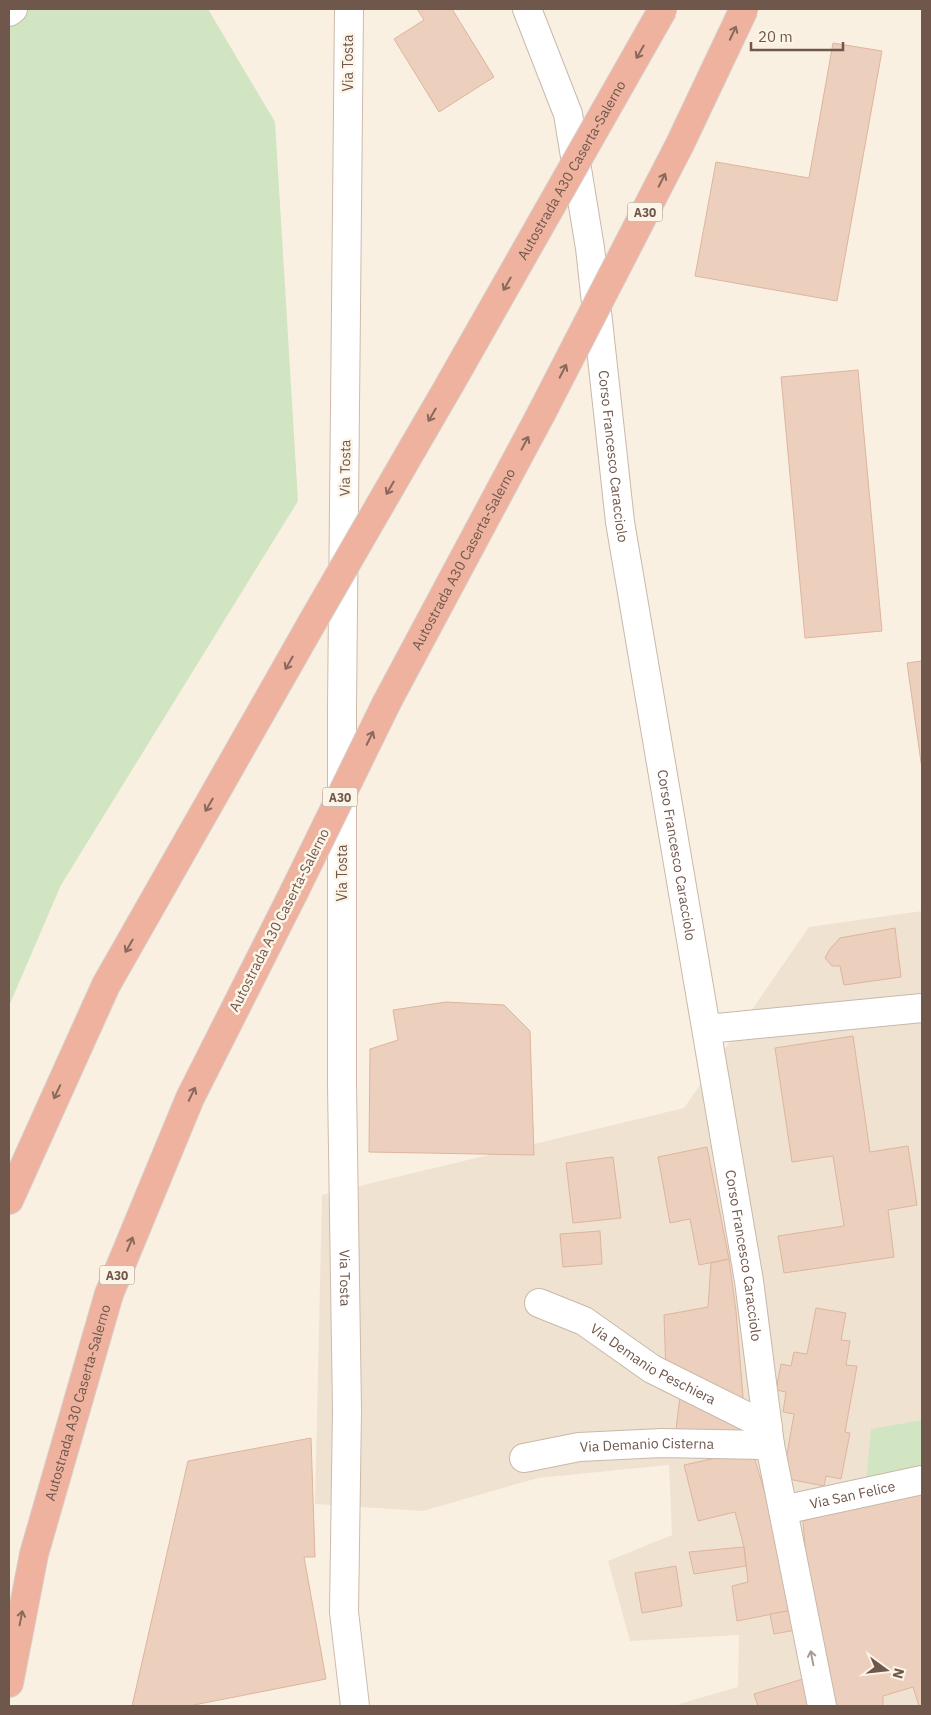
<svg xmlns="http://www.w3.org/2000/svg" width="931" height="1715" viewBox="0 0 931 1715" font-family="'IBM Plex Sans',sans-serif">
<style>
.residential{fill:#f0e2d1}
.green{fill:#d1e5c2}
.building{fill:#eccfbc;stroke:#ddb59e}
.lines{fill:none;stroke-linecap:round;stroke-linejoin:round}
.minor-casing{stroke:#c9b8aa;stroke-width:30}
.secondary-casing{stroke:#cebaab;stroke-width:30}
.motorway-casing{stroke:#d7d0cd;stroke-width:30}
.minor{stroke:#fff;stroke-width:28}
.secondary{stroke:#fff;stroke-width:28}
.motorway{stroke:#eeb29e;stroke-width:28}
.motorway-bridge-casing{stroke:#d7d0cd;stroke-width:30;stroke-linecap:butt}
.motorway-bridge{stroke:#eeb29e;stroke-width:28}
.oneway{stroke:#88695c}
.oneway2{stroke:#a99a93}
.labels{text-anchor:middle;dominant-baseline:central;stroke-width:5;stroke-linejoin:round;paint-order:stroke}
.shield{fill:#fdf4e8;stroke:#9a867a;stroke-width:1}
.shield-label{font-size:12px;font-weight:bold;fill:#6f574b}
.street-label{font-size:14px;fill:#6f574b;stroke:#fdf4e8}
</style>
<rect width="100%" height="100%" fill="#faf0e2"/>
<path class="residential" d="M922 911V1706H679V1704L738 1687 739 1635 630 1641 608 1561 672 1535 669 1465 538 1478 423 1511 315 1504 322 1195 684 1108 809 927Z"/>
<g class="green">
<path d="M9 9H208L275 122 298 501 61 885 9 1006Z"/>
<path d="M922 1420V1469L866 1483 871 1429Z"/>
</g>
<g class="building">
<path d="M417 9H452L494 77 439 112 394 39 424 20Z"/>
<path d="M833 43 882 51 837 301 695 276 716 162 809 178Z"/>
<path d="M858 370 882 631 805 638 781 377Z"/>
<path d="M922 661V769L907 663Z"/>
<path d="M895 928 901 977 844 985 840 966H832L825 958 830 949 840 938Z"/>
<path d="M446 1002 504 1005 530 1031 534 1155 369 1152 370 1049 398 1040 393 1010Z"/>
<path d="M853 1036 870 1152 908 1146 917 1205 888 1210 894 1257 784 1273 778 1236 844 1226 833 1156 792 1162 775 1048Z"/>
<path d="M707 1147 729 1259 699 1265 690 1219 670 1223 658 1157Z"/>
<path d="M613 1157 621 1218 573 1223 566 1163Z"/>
<path d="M600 1231 602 1264 563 1267 560 1234Z"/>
<path d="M729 1259 736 1311 744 1409 666 1373 664 1315 708 1307 711 1263Z"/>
<path d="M816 1308 846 1313 841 1340 850 1341 846 1365 857 1366 845 1432 850 1433 841 1479 826 1476 824 1486 783 1478 794 1414 783 1412 786 1392 776 1390 781 1364 791 1366 794 1352 807 1354Z"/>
<path d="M681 1388 744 1422 747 1439 675 1438Z"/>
<path d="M311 1438 315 1557H304L326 1679 189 1706H132L188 1461Z"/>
<path d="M752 1450 776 1530 793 1610 737 1621 732 1586 748 1582 744 1547 735 1512 698 1521 684 1465Z"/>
<path d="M922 1492V1706H919L913 1687 883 1696V1706H831L810 1607 803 1521 877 1499Z"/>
<path d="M744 1547 746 1566 694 1574 689 1552Z"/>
<path d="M676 1566 682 1606 642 1613 635 1573Z"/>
<path d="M793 1610 796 1630 774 1634 770 1614Z"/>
<path d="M806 1678 813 1706H758L754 1694Z"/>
</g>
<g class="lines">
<g class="minor-casing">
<g id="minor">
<path id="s1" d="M527 9 568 114 590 248 620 522 749 1281 770 1445 822 1706"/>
<path d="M9 12 13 9"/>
<path d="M707 1029 922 1008"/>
<path id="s2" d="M539 1303 584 1321 652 1369 768 1427"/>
<path id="s3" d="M524 1458 579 1447 662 1443 770 1445"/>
<path id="s4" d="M783 1510 922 1480"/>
</g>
</g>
<g class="secondary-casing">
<g id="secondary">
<path id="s5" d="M349 9 342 707V1085L347 1410 344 1612 355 1706"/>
</g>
</g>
<g class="motorway-casing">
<g id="motorway">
<path d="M414 446 450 384"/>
<path id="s6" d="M387 702 541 414"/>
<path d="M9 1200 106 985 313 621"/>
<path id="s7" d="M9 1683 34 1554 109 1294 190 1098 294 892"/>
</g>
</g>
<use href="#minor" class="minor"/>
<use href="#secondary" class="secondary"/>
<use href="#motorway" class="motorway"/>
<g class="motorway-bridge-casing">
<g id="motorway-bridge">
<path id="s8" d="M450 384 663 9"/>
<path d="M541 414 680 144 744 9"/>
<path d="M313 621 414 446"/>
<path d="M294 892 387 702"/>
</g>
</g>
<use href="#motorway-bridge" class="motorway-bridge"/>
</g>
<defs><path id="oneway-shaft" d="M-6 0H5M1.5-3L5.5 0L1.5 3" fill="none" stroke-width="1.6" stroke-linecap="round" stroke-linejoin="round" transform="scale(1.25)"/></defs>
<g class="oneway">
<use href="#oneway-shaft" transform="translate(733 33) rotate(-65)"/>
<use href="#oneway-shaft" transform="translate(640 52) rotate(120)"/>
<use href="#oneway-shaft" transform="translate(662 180) rotate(-63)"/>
<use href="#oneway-shaft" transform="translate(507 284) rotate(120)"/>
<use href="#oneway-shaft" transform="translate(563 371) rotate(-63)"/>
<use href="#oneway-shaft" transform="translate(432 415) rotate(120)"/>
<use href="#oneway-shaft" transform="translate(525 443) rotate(-62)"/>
<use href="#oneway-shaft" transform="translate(390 488) rotate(120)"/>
<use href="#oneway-shaft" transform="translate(289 663) rotate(120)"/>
<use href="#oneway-shaft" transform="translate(370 738) rotate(-64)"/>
<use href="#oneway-shaft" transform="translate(209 805) rotate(120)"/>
<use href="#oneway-shaft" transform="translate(129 946) rotate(120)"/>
<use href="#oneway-shaft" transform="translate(57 1092) rotate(115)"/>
<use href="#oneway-shaft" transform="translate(192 1094) rotate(-64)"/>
<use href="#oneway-shaft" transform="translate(130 1244) rotate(-68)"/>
<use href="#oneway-shaft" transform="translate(21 1618) rotate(-79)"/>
</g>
<use class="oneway2" href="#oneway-shaft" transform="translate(812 1658) rotate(-101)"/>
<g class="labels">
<g class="shield">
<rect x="627.5" y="202.5" width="35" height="19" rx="4"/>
<rect x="322.5" y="787.5" width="35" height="19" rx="4"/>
<rect x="99.5" y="1265.5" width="35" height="19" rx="4"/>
</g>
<g class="shield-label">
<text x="645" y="212">A30</text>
<text x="340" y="797">A30</text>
<text x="117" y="1275">A30</text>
</g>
<g class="street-label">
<text transform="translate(348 63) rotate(-90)">Via Tosta</text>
<text stroke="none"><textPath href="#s8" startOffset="246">Autostrada A30 Caserta-Salerno</textPath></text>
<text stroke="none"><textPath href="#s1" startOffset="458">Corso Francesco Caracciolo</textPath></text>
<text transform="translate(345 468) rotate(-89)">Via Tosta</text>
<text stroke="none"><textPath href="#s6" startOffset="162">Autostrada A30 Caserta-Salerno</textPath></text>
<text stroke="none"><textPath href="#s1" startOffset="862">Corso Francesco Caracciolo</textPath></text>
<text transform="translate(342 873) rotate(-90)">Via Tosta</text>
<text transform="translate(279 920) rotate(-63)">Autostrada A30 Caserta-Salerno</text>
<text stroke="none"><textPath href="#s1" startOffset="1268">Corso Francesco Caracciolo</textPath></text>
<text stroke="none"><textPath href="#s5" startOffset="1269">Via Tosta</textPath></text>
<text stroke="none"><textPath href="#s2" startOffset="130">Via Demanio Peschiera</textPath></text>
<text stroke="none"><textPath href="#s7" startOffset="289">Autostrada A30 Caserta-Salerno</textPath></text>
<text stroke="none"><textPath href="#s3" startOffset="124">Via Demanio Cisterna</textPath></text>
<text stroke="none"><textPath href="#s4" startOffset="71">Via San Felice</textPath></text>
</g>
</g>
<rect width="931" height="1715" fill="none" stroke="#6f574b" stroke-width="20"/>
<g transform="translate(886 1670) rotate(105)" stroke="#fdf4e8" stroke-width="4" paint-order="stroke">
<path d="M0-4L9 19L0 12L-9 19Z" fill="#6f574b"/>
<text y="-8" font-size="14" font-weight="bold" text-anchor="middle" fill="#6f574b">N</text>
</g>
<path d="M751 42v8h92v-8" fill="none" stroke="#6f574b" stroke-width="2.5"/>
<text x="758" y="42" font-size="15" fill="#6f574b" stroke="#fdf4e8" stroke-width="4" paint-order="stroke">20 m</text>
</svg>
